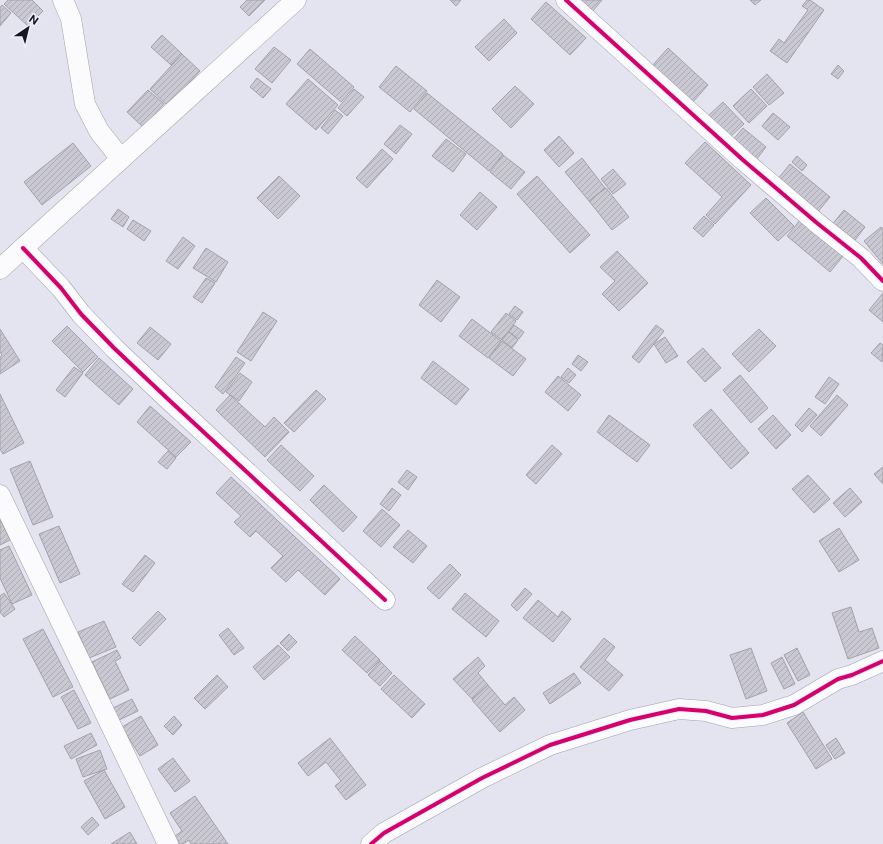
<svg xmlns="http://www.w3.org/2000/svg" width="883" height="844" viewBox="0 0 883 844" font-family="'Public Sans',sans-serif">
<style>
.building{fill:url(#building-hatch);stroke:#a3a2aa}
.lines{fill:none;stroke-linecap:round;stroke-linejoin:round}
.minor-casing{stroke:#a0a1aa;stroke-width:21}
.minor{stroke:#fbfbfd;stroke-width:20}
.cycleway-casing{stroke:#ecedff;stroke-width:6}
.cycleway{stroke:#d6006c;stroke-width:4}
</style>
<defs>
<pattern id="building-hatch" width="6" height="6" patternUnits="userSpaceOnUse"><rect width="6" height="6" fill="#cac8d2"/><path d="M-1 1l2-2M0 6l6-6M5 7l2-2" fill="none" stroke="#adabb4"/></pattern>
</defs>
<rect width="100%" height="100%" fill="#e3e4f0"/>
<g class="building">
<path d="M8 0H32L43 11 28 26 4 4Z"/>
<path d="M247 0H265L249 16 240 7Z"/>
<path d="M450 0H461L456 6Z"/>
<path d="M578 0H602L592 12Z"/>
<path d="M750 0H761L755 5Z"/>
<path d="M807 0H810L824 10 787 63 770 51 779 39 784 43 808 10 802 6Z"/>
<path d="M546 2 586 38 570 55 531 19Z"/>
<path d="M2 5 11 13 0 26V8Z"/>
<path d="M504 19 517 33 489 61 475 47Z"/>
<path d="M162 35 182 54 171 65 151 47Z"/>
<path d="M274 47 291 60 272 83 255 69Z"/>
<path d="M668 48 708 85 692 103 652 66Z"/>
<path d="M310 49 354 87 341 102 297 64Z"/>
<path d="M182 54 200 71 168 106 150 89Z"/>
<path d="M838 65 844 71 838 79 831 74Z"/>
<path d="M396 66 427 91 410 112 379 87Z"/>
<path d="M767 74 784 93 769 105 753 87Z"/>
<path d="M257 78 271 89 263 98 250 87Z"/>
<path d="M308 79 338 105 316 130 286 104Z"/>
<path d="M515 86 534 104 511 128 492 109Z"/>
<path d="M354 89 364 97 347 116 338 108Z"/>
<path d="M751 89 767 106 749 123 733 106Z"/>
<path d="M148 90 164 104 143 127 127 112Z"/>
<path d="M427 93 503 154 489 171 414 109Z"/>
<path d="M723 102 744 124 729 138 708 116Z"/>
<path d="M335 110 343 116 328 134 321 128Z"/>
<path d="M773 113 790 127 778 140 762 126Z"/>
<path d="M400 125 412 134 396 154 384 144Z"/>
<path d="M743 128 766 147 756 160 732 141Z"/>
<path d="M559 136 574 153 559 167 544 150Z"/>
<path d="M446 139 466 154 453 172 432 156Z"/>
<path d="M705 142 751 185 715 224 706 215 722 197 685 163Z"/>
<path d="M73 143 91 166 42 205 24 182Z"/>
<path d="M382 149 393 159 367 188 356 178Z"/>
<path d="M503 155 525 172 511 189 490 172Z"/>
<path d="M797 156 807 165 802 171 792 162Z"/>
<path d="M582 158 605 188 589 201 565 172Z"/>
<path d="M790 164 830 197 817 213 777 180Z"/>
<path d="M613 169 626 184 613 194 601 179Z"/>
<path d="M279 176 300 196 278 219 257 198Z"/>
<path d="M537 176 590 235 570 253 517 194Z"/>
<path d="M606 188 629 217 612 230 589 201Z"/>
<path d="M480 192 497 207 477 230 460 215Z"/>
<path d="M766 198 794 226 778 241 750 213Z"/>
<path d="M118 209 129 217 123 227 111 219Z"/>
<path d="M844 210 865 227 852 244 830 227Z"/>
<path d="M704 216 714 225 703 237 693 228Z"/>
<path d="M801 219 844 255 830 272 787 236Z"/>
<path d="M133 220 151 231 144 241 127 229Z"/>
<path d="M881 227 883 229V264L864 241Z"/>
<path d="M183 237 195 246 178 269 166 261Z"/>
<path d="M206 248 228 262 216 282 193 268Z"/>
<path d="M617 251 648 283 619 311 602 294 615 281 600 267Z"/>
<path d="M206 278 215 283 202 303 193 297Z"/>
<path d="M437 280 460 297 441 322 419 305Z"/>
<path d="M883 293V322L869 310Z"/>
<path d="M515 306 523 312 517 320 509 314Z"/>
<path d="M263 312 277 321 251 361 237 352Z"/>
<path d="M506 313 516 321 502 340 491 332Z"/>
<path d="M472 319 501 341 488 358 459 336Z"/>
<path d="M514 325 524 332 519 339 509 332Z"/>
<path d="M656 325 664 331 639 363 632 357Z"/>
<path d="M67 326 98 357 83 372 52 341Z"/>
<path d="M150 327 171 344 158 360 137 343Z"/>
<path d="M0 329 20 361 0 374V357L2 355 0 352Z"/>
<path d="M759 329 776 346 749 372 732 354Z"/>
<path d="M509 332 518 340 512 348 502 340Z"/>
<path d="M665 337 678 356 666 363 654 344Z"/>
<path d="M502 341 526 359 513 376 489 358Z"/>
<path d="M880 343 883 345 882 362 871 353Z"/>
<path d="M703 348 721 368 705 382 687 362Z"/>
<path d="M578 355 588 362 581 371 572 364Z"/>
<path d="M236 357 245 363 223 394 215 387Z"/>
<path d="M99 358 133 389 119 405 85 375Z"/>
<path d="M433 361 469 389 456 405 421 378Z"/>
<path d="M74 367 83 373 65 397 56 390Z"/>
<path d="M568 368 576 375 569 383 561 377Z"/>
<path d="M240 373 252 382 239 401 226 392Z"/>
<path d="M740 375 768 408 751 423 723 390Z"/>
<path d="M558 376 581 395 568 411 545 392Z"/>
<path d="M829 377 839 384 825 404 815 397Z"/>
<path d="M316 390 326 399 294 432 284 423Z"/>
<path d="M0 394 24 443 3 454 0 449Z"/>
<path d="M230 395 265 427 274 417 289 432 265 457 216 410Z"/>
<path d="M837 395 848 405 821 436 810 426Z"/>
<path d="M150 406 191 442 176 457 137 422Z"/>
<path d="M809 408 817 415 802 432 795 425Z"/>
<path d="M711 409 749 453 731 469 693 425Z"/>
<path d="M609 415 650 445 637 462 597 432Z"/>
<path d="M773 415 791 435 776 449 758 429Z"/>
<path d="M281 445 314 476 300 491 267 460Z"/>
<path d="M552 445 562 454 536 484 526 475Z"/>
<path d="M168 451 176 458 167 469 158 462Z"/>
<path d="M30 461 53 517 33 525 10 469Z"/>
<path d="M883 467V484L874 474Z"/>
<path d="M407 470 417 477 408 490 398 482Z"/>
<path d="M808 475 830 499 814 513 792 489Z"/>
<path d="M231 477 340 579 325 595 298 570 286 582 271 568 283 556 256 531 250 537 234 522 241 516 216 493Z"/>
<path d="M324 485 357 517 343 532 310 500Z"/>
<path d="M392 488 401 495 389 511 380 504Z"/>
<path d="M850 488 862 502 845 517 833 503Z"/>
<path d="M382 509 400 525 381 547 363 531Z"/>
<path d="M0 519 10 540 0 545Z"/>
<path d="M59 526 80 574 60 583 39 534Z"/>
<path d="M839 528 859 560 839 572 819 541Z"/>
<path d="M408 530 427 546 413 563 393 547Z"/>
<path d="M9 546 32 595 12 604 0 578V550Z"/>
<path d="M145 555 155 563 133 592 122 584Z"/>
<path d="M450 564 461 575 439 599 427 588Z"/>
<path d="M525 588 532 594 517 611 511 605Z"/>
<path d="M4 593 15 609 4 617 0 612V596Z"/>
<path d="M465 593 499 621 486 637 452 609Z"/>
<path d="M538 600 558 617 562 611 571 619 553 642 523 618Z"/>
<path d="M851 607 859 632 872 628 879 648 848 659 832 613Z"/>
<path d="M158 611 166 619 140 646 132 638Z"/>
<path d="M104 621 116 647 89 658 78 632Z"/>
<path d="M228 628 244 648 234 655 219 635Z"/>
<path d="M43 629 73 687 53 697 23 639Z"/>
<path d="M289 634 297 642 288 651 280 643Z"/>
<path d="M355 636 380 660 367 673 342 650Z"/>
<path d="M604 638 615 647 605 660 623 675 609 691 580 667Z"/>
<path d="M278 645 290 657 264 680 253 667Z"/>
<path d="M751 648 767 691 746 699 730 655Z"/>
<path d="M797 648 810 675 798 681 784 655Z"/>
<path d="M117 650 121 658 115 661 129 690 110 699 92 662Z"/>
<path d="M478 657 485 666 478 673 488 685 472 699 453 679Z"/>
<path d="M782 657 795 684 784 689 771 663Z"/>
<path d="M380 661 392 673 380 686 368 675Z"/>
<path d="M574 673 581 683 550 704 543 693Z"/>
<path d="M217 675 228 687 205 709 194 698Z"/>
<path d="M394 675 425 704 412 718 381 689Z"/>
<path d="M488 685 505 705 514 697 525 710 500 732 472 700Z"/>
<path d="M74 690 91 723 78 729 61 697Z"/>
<path d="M132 699 138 711 119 720 113 708Z"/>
<path d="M803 712 832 759 816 769 787 723Z"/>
<path d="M141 716 158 745 140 756 122 727Z"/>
<path d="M174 716 182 725 173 735 164 726Z"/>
<path d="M91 733 97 745 71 759 64 746Z"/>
<path d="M330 738 366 785 346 800 335 786 341 781 326 762 308 776 298 763Z"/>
<path d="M836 738 845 753 835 759 826 745Z"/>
<path d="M100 750 107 769 83 777 76 759Z"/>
<path d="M173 758 190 781 175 792 158 769Z"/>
<path d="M104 770 125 807 105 819 84 781Z"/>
<path d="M195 796 228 844H191L189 840 183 844H180L175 836 182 831 170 813Z"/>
<path d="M92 817 99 825 88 835 81 827Z"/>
<path d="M130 832 137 844H111Z"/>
</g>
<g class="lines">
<g class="minor-casing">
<g id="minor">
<path d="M63 0 71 19 85 104 99 131 121 159"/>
<path d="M566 0 743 160 817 223 861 258 883 281"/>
<path d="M23 248 61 288 81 314 114 348 169 400 385 600"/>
<path d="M0 269 296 0"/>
<path d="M0 495 168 844"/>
<path d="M371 844 384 833 482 778 550 745 630 720 679 709 706 711 732 718 763 715 794 705 838 679 852 675 883 661"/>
</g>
</g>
<use href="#minor" class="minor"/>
<g class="cycleway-casing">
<g id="cycleway">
<path d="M566 0 743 160 817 223 861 258 883 281"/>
<path d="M23 248 61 288 81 314 114 348 169 400 385 600"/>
<path d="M371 844 384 833 482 778 550 745 630 720 679 709 706 711 732 718 763 715 794 705 838 679 852 675 883 661"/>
</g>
</g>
<use href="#cycleway" class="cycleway"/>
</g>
<g transform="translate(28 28) rotate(35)" stroke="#ecedff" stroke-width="3" paint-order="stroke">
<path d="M0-3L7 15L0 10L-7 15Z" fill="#15151d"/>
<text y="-6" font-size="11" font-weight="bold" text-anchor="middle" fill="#15151d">N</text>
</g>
</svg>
